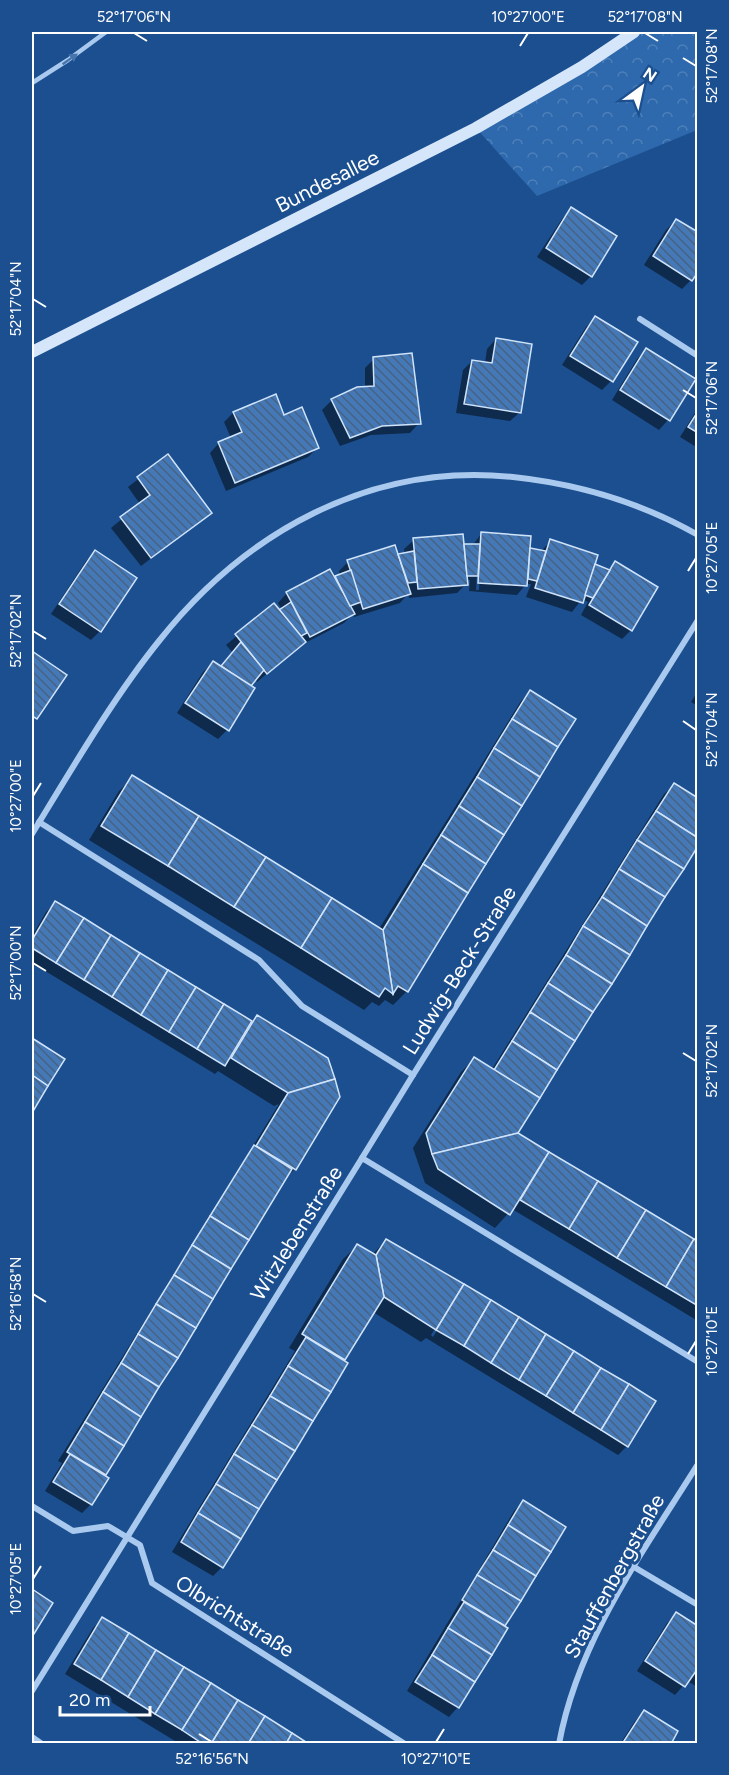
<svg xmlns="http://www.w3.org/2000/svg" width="729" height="1775" viewBox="0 0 729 1775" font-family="Figtree,sans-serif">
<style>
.park{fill:url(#park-crowns)}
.shadow{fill:#0007;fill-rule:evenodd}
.building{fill:url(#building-back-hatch);stroke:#cfe3fa;stroke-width:1.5}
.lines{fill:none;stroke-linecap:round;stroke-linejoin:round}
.lane{stroke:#a9c9ee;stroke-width:4.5}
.street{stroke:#a9c9ee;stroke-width:6}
.secondary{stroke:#d6e6fa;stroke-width:12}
.oneway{fill:#4674ac}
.ticks{fill:none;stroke:#fff;stroke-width:2}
.labels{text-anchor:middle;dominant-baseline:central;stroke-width:6;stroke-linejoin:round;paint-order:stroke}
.street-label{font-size:21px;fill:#fff;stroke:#1b4f8f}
.neatline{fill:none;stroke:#fff;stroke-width:2}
.ticks-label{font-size:15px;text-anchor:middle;fill:#fff}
</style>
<defs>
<pattern id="park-crowns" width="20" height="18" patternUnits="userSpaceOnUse" patternTransform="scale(1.5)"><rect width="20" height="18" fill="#2e69ad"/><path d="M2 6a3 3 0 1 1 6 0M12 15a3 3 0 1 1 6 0" fill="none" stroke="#4d80b9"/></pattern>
<pattern id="building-back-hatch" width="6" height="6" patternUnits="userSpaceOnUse" patternTransform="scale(1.5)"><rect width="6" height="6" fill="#4478b7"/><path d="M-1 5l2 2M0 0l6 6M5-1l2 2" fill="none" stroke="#486282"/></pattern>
</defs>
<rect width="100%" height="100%" fill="#1b4f8f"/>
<path class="park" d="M625 32H697V130L537 196 476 128Z"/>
<g class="shadow">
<path d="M571 209 591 276 582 285 537 257 562 219Z"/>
<path d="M676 220 691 280 682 289 644 265 666 230Z"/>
<path d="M595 318 611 381 602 390 562 365 586 327Z"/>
<path d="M496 339 520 412 510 421 456 413 463 370 472 361 485 363 487 349Z"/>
<path d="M646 350 694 380 668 420 659 430 612 400 637 359Z"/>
<path d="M374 359 419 423 410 433 371 435 340 446 322 410 332 400 365 388V368Z"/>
<path d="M698 408V448L680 437Z"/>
<path d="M233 413 284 417 317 448 308 457 226 491 210 453 219 443 231 438 224 422Z"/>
<path d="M168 456 210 513 141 566 111 528 140 504 128 487Z"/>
<path d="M482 533 528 552 542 550 551 541 608 571 615 563 631 630 622 639 581 615 588 602 582 599 572 612 526 597 531 584H526L517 595 469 591 470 580H466V584L457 593 409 598 408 594 400 603 354 617 353 614 344 623 301 645 257 682 255 679 227 730 218 739 177 713 203 672 213 663 220 668 233 653 226 645 274 605 279 611 282 610 278 603 287 593 340 576 339 571 348 562 405 555 404 549 414 540 463 547 472 546ZM477 567H480L479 590H476Z"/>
<path d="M95 551 100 631 91 640 51 614 86 561Z"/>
<path d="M32 653 64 675 32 722Z"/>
<path d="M698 691V706L691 702Z"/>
<path d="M530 692 467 892 407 991 393 1005 385 1000 379 1006 372 1002 364 1010 89 840 119 791 133 777 379 929 521 701Z"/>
<path d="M674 785 516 1134 698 1243V1321L512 1209 495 1228 425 1183 413 1148 461 1072 475 1058 492 1069 664 794Z"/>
<path d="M55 903 252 1022 257 1017 339 1097 295 1169 285 1178 103 1476 91 1504 82 1513 45 1491 62 1463 58 1461 279 1104 274 1106 218 1071 215 1074 32 963V936L46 912Z"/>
<path d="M32 1040 63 1059 32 1110Z"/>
<path d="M386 1240 654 1401 627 1446 618 1455 426 1338 421 1342 373 1312 343 1361 346 1363 222 1567 213 1576 172 1552 295 1351 289 1348 343 1259 357 1246 372 1255ZM456 1294H459L433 1337 431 1335Z"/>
<path d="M523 1502 564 1527 458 1707 449 1717 407 1691 514 1511Z"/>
<path d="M32 1591 51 1603 32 1635Z"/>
<path d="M676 1614 698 1628V1687L687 1681 675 1695 637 1671 667 1623Z"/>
<path d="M102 1619 306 1744H180L65 1674 93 1628Z"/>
<path d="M644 1711 668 1744H620L635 1721Z"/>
</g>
<g class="building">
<path d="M571 207 617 236 592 277 546 248Z"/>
<path d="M676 219 698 232V272L692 281 653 256Z"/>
<path d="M595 316 638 342 613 382 570 356Z"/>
<path d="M496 338 532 344 521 413 464 404 472 360 492 363Z"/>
<path d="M646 348 696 379 670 421 620 390Z"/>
<path d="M412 353 421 424 382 426 350 438 331 399 357 387 374 386 373 357Z"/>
<path d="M276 394 284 415 302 407 319 448 235 483 218 442 242 432 233 412Z"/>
<path d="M698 411V433L688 427Z"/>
<path d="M168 454 212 513 151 558 120 517 150 495 137 477Z"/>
<path d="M481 532 531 536 527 586 478 583Z"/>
<path d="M463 534 468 585 418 589 413 538Z"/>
<path d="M550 539 598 555 583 603 535 588Z"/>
<path d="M464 544H480L478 576H467Z"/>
<path d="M395 545 411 594 363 609 347 560Z"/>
<path d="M530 548 546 551 537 581 528 579Z"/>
<path d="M95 550 137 578 101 632 59 604Z"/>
<path d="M414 551 417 582 408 583 398 554Z"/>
<path d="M615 561 658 587 632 631 589 605Z"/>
<path d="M595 564 610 570 593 598 585 595Z"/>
<path d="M330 569 355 614 310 637 286 592Z"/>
<path d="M351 570 361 602 350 606 335 576Z"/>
<path d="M291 602 307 633 301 636 279 610Z"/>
<path d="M274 603 306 642 267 674 235 634Z"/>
<path d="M241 642 264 670 251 686 221 666Z"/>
<path d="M32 651 67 675 37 719 32 716Z"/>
<path d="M213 661 255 688 229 731 185 703Z"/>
<path d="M530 690 576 719 558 747 512 719Z"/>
<path d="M512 719 558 747 540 777 494 748Z"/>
<path d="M494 748 540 777 522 806 477 777Z"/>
<path d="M132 775 199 816 168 866 101 826Z"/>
<path d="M477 777 522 806 504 835 459 806Z"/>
<path d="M674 783 698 798V838L656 811Z"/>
<path d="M459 806 504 835 486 864 441 835Z"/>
<path d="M656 811 698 838V846L684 869 637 840Z"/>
<path d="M199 816 266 857 234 907 168 866Z"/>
<path d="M441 835 486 864 468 893 423 864Z"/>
<path d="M637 840 684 869 665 897 619 869Z"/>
<path d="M266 857 332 898 301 948 234 907Z"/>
<path d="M423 864 468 893 408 992 398 986 393 994 383 930Z"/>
<path d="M619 869 665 897 647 926 602 897Z"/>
<path d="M602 897 647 926 630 955 583 926Z"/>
<path d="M332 898 383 930 393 994 385 988 379 997 301 948Z"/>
<path d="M55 901 84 918 56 963 32 948V940Z"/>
<path d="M84 918 111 935 84 980 56 963Z"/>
<path d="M583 926 630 955 612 984 566 955Z"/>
<path d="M111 935 140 953 112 997 84 980Z"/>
<path d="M140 953 168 970 141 1015 112 997Z"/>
<path d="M566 955 612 984 593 1012 548 983Z"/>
<path d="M168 970 196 987 169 1032 141 1015Z"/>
<path d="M548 983 593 1012 575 1041 530 1012Z"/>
<path d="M196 987 224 1004 197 1049 169 1032Z"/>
<path d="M224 1004 252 1021 225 1066 197 1049Z"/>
<path d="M530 1012 575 1041 557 1070 512 1041Z"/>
<path d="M257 1015 328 1058 335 1079 288 1093 231 1058Z"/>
<path d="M32 1038 65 1059 48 1086 32 1075Z"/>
<path d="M512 1041 557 1070 540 1098 494 1070Z"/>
<path d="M474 1057 540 1098 518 1133 432 1154 426 1133Z"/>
<path d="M32 1075 48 1086 32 1113Z"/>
<path d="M335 1079 340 1097 296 1170 256 1146 288 1093Z"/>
<path d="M518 1133 549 1152 510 1215 438 1169 432 1154Z"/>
<path d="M254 1145 292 1169 249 1240 210 1216Z"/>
<path d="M549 1152 598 1181 569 1229 520 1200Z"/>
<path d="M598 1181 646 1210 617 1258 569 1229Z"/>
<path d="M646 1210 694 1239 666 1287 617 1258Z"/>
<path d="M210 1216 249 1240 231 1269 192 1245Z"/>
<path d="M386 1239 464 1284 436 1330 384 1297 376 1255Z"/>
<path d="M694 1239 698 1241V1306L666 1287Z"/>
<path d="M357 1244 376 1255 384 1297 345 1360 302 1334Z"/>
<path d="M192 1245 231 1269 213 1299 174 1275Z"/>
<path d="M174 1275 213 1299 196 1328 156 1304Z"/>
<path d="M464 1284 491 1300 464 1346 436 1330Z"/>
<path d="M491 1300 519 1317 491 1363 464 1346Z"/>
<path d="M156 1304 196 1328 178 1358 138 1334Z"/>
<path d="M519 1317 546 1334 519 1380 491 1363Z"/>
<path d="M138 1334 178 1358 159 1387 121 1363Z"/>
<path d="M546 1334 574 1351 546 1396 519 1380Z"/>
<path d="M306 1337 348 1363 331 1392 288 1366Z"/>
<path d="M574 1351 601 1368 573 1413 546 1396Z"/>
<path d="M121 1363 159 1387 141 1417 103 1392Z"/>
<path d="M288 1366 331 1392 313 1421 270 1396Z"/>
<path d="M601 1368 629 1384 601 1430 573 1413Z"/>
<path d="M629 1384 656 1401 628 1447 601 1430Z"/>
<path d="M103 1392 141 1417 124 1446 85 1422Z"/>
<path d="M270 1396 313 1421 295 1451 252 1425Z"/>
<path d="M85 1422 124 1446 106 1475 67 1452Z"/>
<path d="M252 1425 295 1451 277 1480 234 1454Z"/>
<path d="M70 1454 109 1478 92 1505 53 1482Z"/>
<path d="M234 1454 277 1480 259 1509 216 1484Z"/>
<path d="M216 1484 259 1509 241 1539 198 1513Z"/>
<path d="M523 1500 566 1527 551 1552 508 1525Z"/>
<path d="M198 1513 241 1539 223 1568 181 1542Z"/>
<path d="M508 1525 551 1552 536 1576 493 1550Z"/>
<path d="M493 1550 536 1576 521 1601 477 1575Z"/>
<path d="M477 1575 521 1601 505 1626 462 1600Z"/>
<path d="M32 1589 53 1603 32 1637Z"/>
<path d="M464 1602 508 1628 492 1655 448 1628Z"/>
<path d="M676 1612 698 1626V1672L696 1671 685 1687 645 1661Z"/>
<path d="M102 1617 129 1633 101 1680 74 1664Z"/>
<path d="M448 1628 492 1655 475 1682 432 1655Z"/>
<path d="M129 1633 156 1650 128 1697 101 1680Z"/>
<path d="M156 1650 184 1667 155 1714 128 1697Z"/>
<path d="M432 1655 475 1682 459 1708 415 1682Z"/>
<path d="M184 1667 211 1683 182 1730 155 1714Z"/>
<path d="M211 1683 238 1700 211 1744H203L182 1730Z"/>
<path d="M238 1700 265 1716 248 1744H211Z"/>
<path d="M644 1710 678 1731 671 1744H622Z"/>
<path d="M265 1716 292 1733 286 1744H248Z"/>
<path d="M292 1733 309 1744H286Z"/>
</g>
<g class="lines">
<path class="lane" d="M32 83 68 60 106 32"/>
<g class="street">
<path d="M640 319 698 356"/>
<path d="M39 822 259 960 302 1006 413 1075 698 620"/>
<path d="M32 834C70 772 113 698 159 641 245 532 371 462 513 477 578 484 640 502 698 535"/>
<path d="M362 1158 413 1075"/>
<path d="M32 1506 73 1531 108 1526 140 1545 152 1583 405 1744"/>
<path d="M634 1567 698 1605"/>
<path d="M32 1691 362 1158 698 1362"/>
<path d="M32 1737 42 1744"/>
<path d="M559 1744C578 1640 643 1552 698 1464"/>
</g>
<path class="secondary" d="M32 352 476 128 582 67 634 32"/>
</g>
<defs><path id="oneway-solid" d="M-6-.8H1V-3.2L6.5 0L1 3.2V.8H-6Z" transform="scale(1.5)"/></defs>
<use class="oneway" href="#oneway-solid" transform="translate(70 59) rotate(-35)"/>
<path class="ticks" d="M134 33 147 41M645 33 658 41M520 46 528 33M683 58 696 66M33 299 46 307M683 390 696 398M688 571 696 558M33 631 46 639M683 721 696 730M33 796 41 783M33 963 46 971M683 1053 696 1061M33 1294 46 1302M688 1354 696 1341M33 1579 41 1566M199 1734 212 1742M436 1742 444 1729"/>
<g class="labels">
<g class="street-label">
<text transform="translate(327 181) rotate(-27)">Bundesallee</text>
<text transform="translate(459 970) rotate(-58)">Ludwig-Beck-Straße</text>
<text transform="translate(296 1233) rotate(-58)">Witzlebenstraße</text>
<text transform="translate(614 1576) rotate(-61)">Stauffenbergstraße</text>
<text transform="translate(235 1616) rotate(32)">Olbrichtstraße</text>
</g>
</g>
<rect width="729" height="1775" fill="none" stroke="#1b4f8f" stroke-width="66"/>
<g transform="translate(642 87) rotate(33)" stroke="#1b4f8f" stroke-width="4.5" paint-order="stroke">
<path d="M0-4.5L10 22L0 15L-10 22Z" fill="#ffffff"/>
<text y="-9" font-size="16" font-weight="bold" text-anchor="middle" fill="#ffffff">N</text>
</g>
<path d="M60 1706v9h90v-9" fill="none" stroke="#ffffff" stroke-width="3"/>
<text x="69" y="1706" font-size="18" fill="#ffffff" stroke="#1b4f8f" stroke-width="4.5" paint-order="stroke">20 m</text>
<rect x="33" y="33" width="663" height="1709" class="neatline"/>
<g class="ticks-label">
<text x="134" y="22">52°17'06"N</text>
<text x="528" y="22">10°27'00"E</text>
<text x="645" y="22">52°17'08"N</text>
<text transform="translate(712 66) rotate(-90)" y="5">52°17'08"N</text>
<text transform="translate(16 299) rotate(-90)" y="5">52°17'04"N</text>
<text transform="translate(712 398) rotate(-90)" y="5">52°17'06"N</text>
<text transform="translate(712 558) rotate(-90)" y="5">10°27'05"E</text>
<text transform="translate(16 631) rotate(-90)" y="5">52°17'02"N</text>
<text transform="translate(712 730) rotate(-90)" y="5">52°17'04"N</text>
<text transform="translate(16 796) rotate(-90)" y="5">10°27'00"E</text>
<text transform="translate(16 963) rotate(-90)" y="5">52°17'00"N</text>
<text transform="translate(712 1061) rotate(-90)" y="5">52°17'02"N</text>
<text transform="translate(16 1294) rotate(-90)" y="5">52°16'58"N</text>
<text transform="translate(712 1341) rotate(-90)" y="5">10°27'10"E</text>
<text transform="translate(16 1579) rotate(-90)" y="5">10°27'05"E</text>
<text x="212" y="1764">52°16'56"N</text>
<text x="436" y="1764">10°27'10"E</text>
</g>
</svg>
